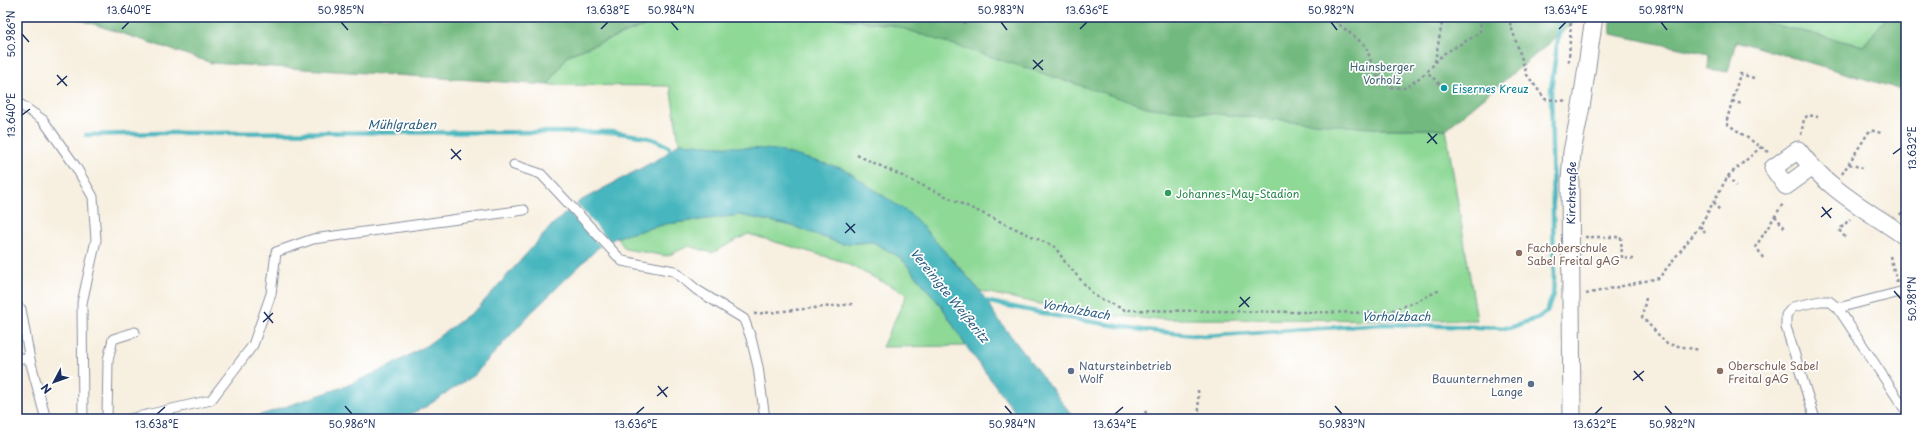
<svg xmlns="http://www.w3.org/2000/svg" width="1923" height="436" viewBox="0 0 1923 436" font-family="'Playpen Sans',sans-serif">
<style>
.green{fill:#8ed996;stroke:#54847a}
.forest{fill:#72b97f;stroke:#46746e}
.water{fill:#47b6be;stroke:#31728e}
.pier{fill:#f7efdf}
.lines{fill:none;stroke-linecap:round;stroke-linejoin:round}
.stream{stroke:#47b6be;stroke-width:4.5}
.lane-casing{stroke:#898f9e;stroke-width:11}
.street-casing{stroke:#898f9e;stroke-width:19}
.path{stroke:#898f9e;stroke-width:2.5;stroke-dasharray:3 3;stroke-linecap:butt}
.lane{stroke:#fff;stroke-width:9}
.street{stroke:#fff;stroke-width:17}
.ticks{fill:none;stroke:#1b2f5e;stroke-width:1.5}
.culture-dot{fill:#0f9aa8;stroke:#fff;stroke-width:1.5}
.leisure-dot{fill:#2e9e5b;stroke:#fff;stroke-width:1.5}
.education-dot{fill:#8d6e63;stroke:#fff;stroke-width:1.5}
.service-dot{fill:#5c6f8a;stroke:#fff;stroke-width:1.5}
.labels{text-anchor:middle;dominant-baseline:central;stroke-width:3.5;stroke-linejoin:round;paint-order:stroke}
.park-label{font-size:11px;fill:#3e626f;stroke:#fff}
.culture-label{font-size:11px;fill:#0d838f;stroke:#fff;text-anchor:start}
.leisure-label{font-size:11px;fill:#27864d;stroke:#fff;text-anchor:start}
.street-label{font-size:11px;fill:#1b2f5e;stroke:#fff}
.education-label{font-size:11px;fill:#785e54;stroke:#fff;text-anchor:start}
.service-label{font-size:11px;fill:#4e5e75;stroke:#fff;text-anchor:start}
.water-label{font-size:12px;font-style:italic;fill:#2a5e80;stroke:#fff}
.neatline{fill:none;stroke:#1b2f5e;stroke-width:1.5}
.ticks-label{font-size:10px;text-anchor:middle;fill:#1b2f5e}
</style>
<rect width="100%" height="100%" fill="#fff"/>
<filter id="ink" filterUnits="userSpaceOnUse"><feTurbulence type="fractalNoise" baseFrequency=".025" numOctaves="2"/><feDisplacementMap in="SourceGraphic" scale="8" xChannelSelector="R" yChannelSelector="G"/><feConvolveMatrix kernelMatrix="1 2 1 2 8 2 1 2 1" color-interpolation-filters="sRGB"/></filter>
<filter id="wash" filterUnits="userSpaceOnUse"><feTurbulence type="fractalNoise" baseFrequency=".012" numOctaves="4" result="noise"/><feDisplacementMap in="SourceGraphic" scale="16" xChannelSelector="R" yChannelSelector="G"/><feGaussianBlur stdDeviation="0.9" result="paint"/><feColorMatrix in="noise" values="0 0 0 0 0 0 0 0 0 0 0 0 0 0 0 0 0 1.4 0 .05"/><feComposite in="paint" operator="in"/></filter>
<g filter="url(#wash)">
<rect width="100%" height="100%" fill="#f7efdf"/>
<g class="green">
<path d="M702 17H831L892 25 1380 129H1446L1477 320 1151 319 1082 313 980 291 954 261 710 146 679 143 670 86 548 85 568 55 641 27Z"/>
<path d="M1743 17H1887L1863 46Z"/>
<path d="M740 215 793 226 842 244 873 242 901 258 942 307 966 346 882 347 907 294 841 261 748 234 712 253 689 246 667 256 625 249 617 237 666 224Z"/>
</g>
<g class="forest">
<path d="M72 17H702L641 27 568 55 548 85 212 63Z"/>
<path d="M831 17H1581L1446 129H1380L1150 108 892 25Z"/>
<path d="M1612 17H1743L1863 46 1887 17H1906V91L1736 41 1728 72 1708 69 1709 54 1611 34 1610 20Z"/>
</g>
<path class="water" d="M679 143 777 150 844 169 913 216 980 291 997 318 1075 419H1020L966 346 942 307 901 258 873 242 842 244 793 226 740 215 666 224 617 237 599 247 531 313 474 375 427 406 402 418 249 419 346 386 390 366 427 345 478 308 553 224 580 201 662 157Z"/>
<path class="pier" d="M575 202 611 243 602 248 567 209Z"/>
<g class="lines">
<g class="stream">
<path d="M86 135 161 133 614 132C634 136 661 135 675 154"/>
<path d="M980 300 1056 316 1143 330 1204 336 1383 324 1509 328 1538 318 1547 311 1553 295 1554 279 1551 89 1561 17"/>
</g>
</g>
</g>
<g filter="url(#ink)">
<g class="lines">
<g class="lane-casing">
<g id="lane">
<path d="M17 102 43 120 76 167 93 197 96 240 82 303 83 419"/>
<path d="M514 165 541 174 622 261 674 271 697 290 744 319 751 338 758 367 765 419"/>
<path d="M1906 299 1900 292 1838 308 1906 411"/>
<path d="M17 307 21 309 30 360 45 416"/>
<path d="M17 357 30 360"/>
<path d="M107 419 108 360 113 339 135 332"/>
<path d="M129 419 211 400 253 345 271 294 276 252 313 239 524 210"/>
<path d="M1815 419 1786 327V315L1793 307 1820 301H1829L1838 308"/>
</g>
</g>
<g class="street-casing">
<g id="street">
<path d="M1811 168 1786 186 1773 168 1798 150C1827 189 1867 210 1906 237"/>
<path d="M1572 419 1570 180 1572 152 1582 101 1594 17"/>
</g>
</g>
<g class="path">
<path d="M961 17 965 24"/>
<path d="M1172 17 1224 20 1232 17"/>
<path d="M1330 17 1366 46 1375 74 1390 87 1406 88 1427 72"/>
<path d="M1508 17 1527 75 1545 99 1568 101"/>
<path d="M1571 17 1569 61 1571 64"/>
<path d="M1435 62 1443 17"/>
<path d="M1754 78 1740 74 1726 123 1768 152"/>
<path d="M1444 88 1427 72 1443 54 1475 36 1480 31 1481 17"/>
<path d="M1732 101 1742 104"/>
<path d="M1801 135 1804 119 1808 115 1818 117"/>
<path d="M857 155 1055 247 1065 262 1095 296 1125 310 1384 313 1413 303 1440 290"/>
<path d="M1849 164 1862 168"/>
<path d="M1842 174 1870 130 1881 133"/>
<path d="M1728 176 1736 186"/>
<path d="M1714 202 1720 211"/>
<path d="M1900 215 1906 207"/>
<path d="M1775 216 1785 228"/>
<path d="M1700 226 1705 233"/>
<path d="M1585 237H1621L1622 258 1634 259"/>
<path d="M1845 237 1839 230 1850 219"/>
<path d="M1890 256 1897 282"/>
<path d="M1763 258 1756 246 1784 202"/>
<path d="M1586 294 1659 278 1700 226 1728 176 1761 147"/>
<path d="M1646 298 1642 317 1667 344 1700 350"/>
<path d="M754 314 853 304"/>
<path d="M1198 390 1199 412"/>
<path d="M1145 411 1149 419"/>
</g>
<use href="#lane" class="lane"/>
<use href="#street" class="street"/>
</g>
</g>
<path class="ticks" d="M341 22 348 30M671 22 678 30M1001 22 1007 30M1331 22 1337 30M1661 22 1667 30M122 29 129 22M601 29 608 22M1080 29 1087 22M1559 29 1566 22M22 34 29 42M1033 60 1043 70M1033 69 1043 60M57 75 67 86M57 85 67 76M22 115 30 109M1428 133 1437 144M1427 143 1437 134M451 149 461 160M1893 154 1901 148M451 159 461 150M1822 207 1831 218M1821 217 1832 208M846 223 855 233M845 233 855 224M1894 291 1901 299M1240 297 1249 307M1239 307 1250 297M264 312 273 323M263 322 273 313M1634 371 1643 381M1633 380 1644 371M658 386 667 397M657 396 668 387M345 406 352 414M1005 406 1012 414M1335 406 1342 414M1665 406 1672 414M157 414 165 407M636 414 644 407M1115 414 1123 407M1595 414 1602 407"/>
<circle class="culture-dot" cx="1444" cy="88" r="4"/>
<circle class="leisure-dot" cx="1168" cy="193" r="4"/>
<g class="education-dot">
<circle cx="1519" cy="253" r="4"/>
<circle cx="1720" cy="371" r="4"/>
</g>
<g class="service-dot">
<circle cx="1071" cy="371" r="4"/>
<circle cx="1531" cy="384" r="4"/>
</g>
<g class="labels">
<g class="park-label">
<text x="1382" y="66">Hainsberger<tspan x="1382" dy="13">Vorholz</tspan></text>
</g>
<g class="culture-label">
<text x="1452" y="88">Eisernes Kreuz</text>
</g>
<g class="leisure-label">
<text x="1176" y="193">Johannes-May-Stadion</text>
</g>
<g class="street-label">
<text transform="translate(1571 193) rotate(-89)">Kirchstraße</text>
</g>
<g class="education-label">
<text x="1527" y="247">Fachoberschule<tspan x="1527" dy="13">Sabel Freital gAG</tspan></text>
<text x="1728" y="365">Oberschule Sabel<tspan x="1728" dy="13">Freital gAG</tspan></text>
</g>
<g class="service-label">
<text x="1079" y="365">Natursteinbetrieb<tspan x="1079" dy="13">Wolf</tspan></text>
<text x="1523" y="378" text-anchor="end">Bauunternehmen<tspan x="1523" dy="13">Lange</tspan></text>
</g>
<g class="water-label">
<text x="402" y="124">Mühlgraben</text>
<text transform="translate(950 295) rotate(51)">Vereinigte Weißeritz</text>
<text transform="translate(1076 309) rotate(10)">Vorholzbach</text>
<text x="1396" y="316">Vorholzbach</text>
</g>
</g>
<rect width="1923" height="436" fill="none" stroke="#fff" stroke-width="44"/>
<g transform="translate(54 382) rotate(229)" stroke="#ffffff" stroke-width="3" paint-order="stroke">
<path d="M0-3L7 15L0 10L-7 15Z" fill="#1b2f5e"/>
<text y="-6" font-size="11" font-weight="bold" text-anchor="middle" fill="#1b2f5e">N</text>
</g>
<rect x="22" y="22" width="1879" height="392" class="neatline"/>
<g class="ticks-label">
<text x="129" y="14">13.640°E</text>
<text x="341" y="14">50.985°N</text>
<text x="608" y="14">13.638°E</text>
<text x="671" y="14">50.984°N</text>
<text x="1001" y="14">50.983°N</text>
<text x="1087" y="14">13.636°E</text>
<text x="1331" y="14">50.982°N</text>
<text x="1566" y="14">13.634°E</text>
<text x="1661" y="14">50.981°N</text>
<text transform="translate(11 34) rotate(-90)" y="4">50.986°N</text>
<text transform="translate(11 115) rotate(-90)" y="4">13.640°E</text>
<text transform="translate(1912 148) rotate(-90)" y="4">13.632°E</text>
<text transform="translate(1912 299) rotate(-90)" y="4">50.981°N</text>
<text x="157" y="428">13.638°E</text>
<text x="352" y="428">50.986°N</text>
<text x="636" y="428">13.636°E</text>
<text x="1012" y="428">50.984°N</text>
<text x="1115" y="428">13.634°E</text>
<text x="1342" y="428">50.983°N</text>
<text x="1595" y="428">13.632°E</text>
<text x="1672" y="428">50.982°N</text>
</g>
</svg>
